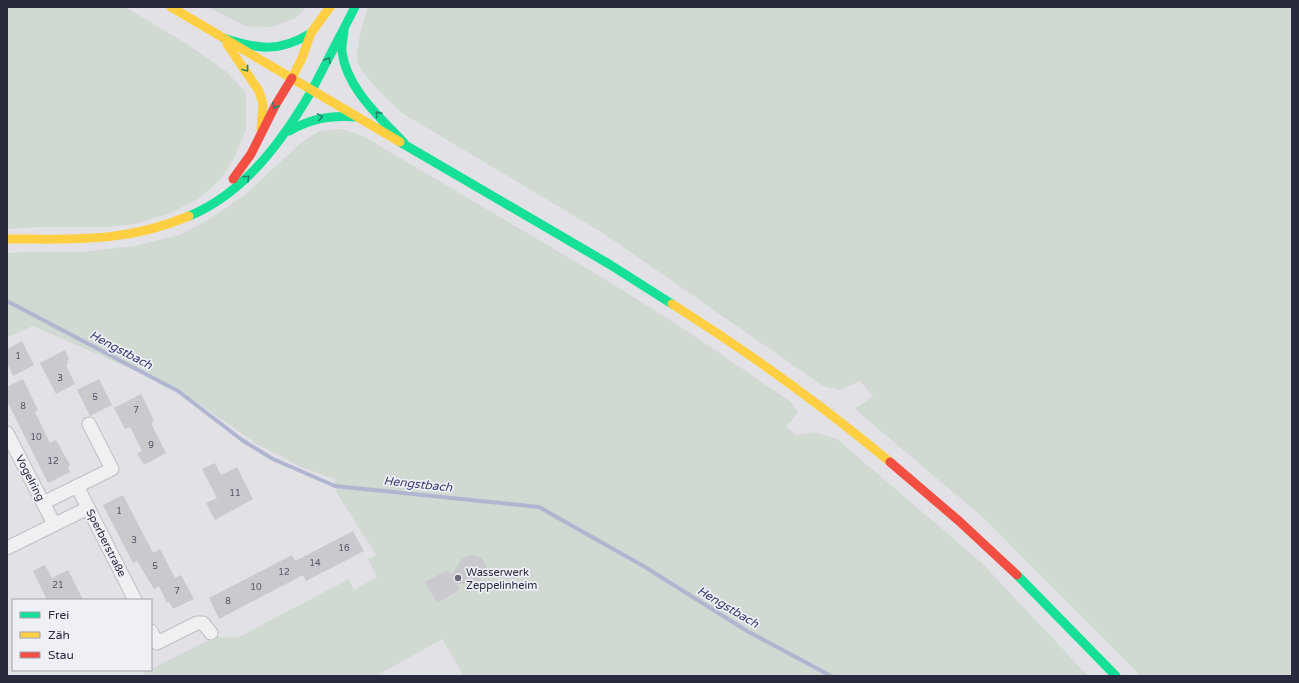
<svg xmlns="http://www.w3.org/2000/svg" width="1299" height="683" viewBox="0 0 1299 683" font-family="'Varela Round',sans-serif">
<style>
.green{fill:#d0d9d2}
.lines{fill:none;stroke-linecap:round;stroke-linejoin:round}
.stream{stroke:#b1b6d0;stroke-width:4}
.building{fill:#c9c9ce}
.street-casing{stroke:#bfbfc3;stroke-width:15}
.street{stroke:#f0f0f3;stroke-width:13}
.fast{stroke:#16e098;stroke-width:9}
.slow{stroke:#ffcf43;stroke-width:9}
.jam{stroke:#f24e42;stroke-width:9}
.oneway{stroke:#20856b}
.poi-dot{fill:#6a6a79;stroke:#eff0f6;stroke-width:1.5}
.labels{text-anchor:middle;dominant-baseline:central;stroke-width:3.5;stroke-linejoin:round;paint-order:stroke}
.number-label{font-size:9px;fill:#535464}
.street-label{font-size:11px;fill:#292a3e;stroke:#eff0f6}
.poi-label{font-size:11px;fill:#292a3e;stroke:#eff0f6;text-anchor:start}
.water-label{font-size:12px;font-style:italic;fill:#363c70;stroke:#eff0f6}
</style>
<rect width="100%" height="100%" fill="#e2e2e6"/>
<g class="green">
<path d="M7 7H125L187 44 227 72 246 93V130L234 158 221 179 197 200 170 213 135 224 105 227H37L7 229Z"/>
<path d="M208 7H307L296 18 272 27 245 26Z"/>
<path d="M368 7H1292V676H1141L987 521 855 409 873 396 860 381 840 390 823 386 603 233 402 113C391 102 358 73 357 58 357 41 363 23 368 7Z"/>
<path d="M341 129 363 136 603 278 678 325 791 402 798 413 786 427 797 435 815 432 837 439 982 563 1088 676H464L442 639 376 676H144L145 672 209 640 217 637 237 638 349 579 354 590 377 577 368 559 376 555 337 493 334 479 301 467 258 445 179 390 33 326 7 337V253L26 252H81L134 246 180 235 213 217 246 194 302 142 320 131Z"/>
</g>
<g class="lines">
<path class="stream" d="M7 301 178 391 242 440 273 459 335 486 539 507 645 567 747 631 831 676"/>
</g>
<g class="building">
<path d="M22 341 34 365 13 376 7 363V349Z"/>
<path d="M65 350 69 359 67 361 68 364 66 365 75 384 56 394 40 363Z"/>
<path d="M23 379 38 410 35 412 50 443 56 440 70 465 68 466 70 472 48 483 7 401V387Z"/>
<path d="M99 379 112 405 90 416 77 390Z"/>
<path d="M141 394 152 416 154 422 151 423 166 453 144 465 137 453 142 451 130 427 125 429 114 408Z"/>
<path d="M215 463 221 475 237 467 253 499 215 520 206 503 217 498 202 469Z"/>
<path d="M123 495 153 553 160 549 175 578 181 575 194 599 173 609 169 602 167 603 159 586 154 589 137 561 133 563 103 505Z"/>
<path d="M353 531 364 551 306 581 303 575 219 619 209 598 292 555 295 561Z"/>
<path d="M470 555 478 556 484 561 487 568 485 576 475 583 456 584 459 590 437 603 425 582 448 570 451 575 462 559Z"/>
<path d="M45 565 52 578 68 570 83 600H47L33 571Z"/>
</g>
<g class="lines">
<g class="street-casing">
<g id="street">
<path d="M7 433 54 524"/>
<path d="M77 486 135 600"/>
<path d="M43 503 112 469 89 424"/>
<path d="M7 548 88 508"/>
<path d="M151 631 157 643 197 623H203L211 633"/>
</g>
</g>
<use href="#street" class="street"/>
<g class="fast">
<path d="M344 30C344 37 341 45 342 52 347 89 380 117 404 143"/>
<path d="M223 38C258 49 279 53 311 33"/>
<path d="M312 90 355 7"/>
<path d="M289 131C312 118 331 115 357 117"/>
<path d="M400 142 609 264 672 304"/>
<path d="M189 216C245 193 283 140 312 90"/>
<path d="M1017 575 1116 676"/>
</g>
<g class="slow">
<path d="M171 7 400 142"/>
<path d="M227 44 259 91 263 104 261 128"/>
<path d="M292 78 302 58 311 33 330 7"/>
<path d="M7 239C74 239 125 243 189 216"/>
<path d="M672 304C748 352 821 404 890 462"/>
</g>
<g class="jam">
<path d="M233 179 251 154 275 106 292 78"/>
<path d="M890 462 959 521 1017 575"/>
</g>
</g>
<defs><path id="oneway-chevron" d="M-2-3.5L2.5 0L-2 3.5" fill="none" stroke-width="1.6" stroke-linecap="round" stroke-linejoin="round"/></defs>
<g class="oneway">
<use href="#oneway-chevron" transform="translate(328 60) rotate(-61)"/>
<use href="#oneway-chevron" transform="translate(246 69) rotate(54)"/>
<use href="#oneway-chevron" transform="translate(275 106) rotate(119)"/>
<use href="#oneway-chevron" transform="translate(378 114) rotate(-131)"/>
<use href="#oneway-chevron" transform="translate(320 117) rotate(-9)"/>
<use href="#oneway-chevron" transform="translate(247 178) rotate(-43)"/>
</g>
<circle class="poi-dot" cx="458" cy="578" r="4"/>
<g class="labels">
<g class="number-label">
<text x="18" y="356">1</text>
<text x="60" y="378">3</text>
<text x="95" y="397">5</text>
<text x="23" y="406">8</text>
<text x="136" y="410">7</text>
<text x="36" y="437">10</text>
<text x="151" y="445">9</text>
<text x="53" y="461">12</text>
<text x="235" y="493">11</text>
<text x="119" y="511">1</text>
<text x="134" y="540">3</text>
<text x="344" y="548">16</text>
<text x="315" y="563">14</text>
<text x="155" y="566">5</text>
<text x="284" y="572">12</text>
<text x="58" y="585">21</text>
<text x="256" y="587">10</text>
<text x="177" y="591">7</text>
<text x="228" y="601">8</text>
</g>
<g class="street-label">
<text transform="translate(30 478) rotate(63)">Vogelring</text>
<text transform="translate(106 543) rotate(63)">Sperberstraße</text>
</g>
<g class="poi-label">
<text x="466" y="572">Wasserwerk<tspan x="466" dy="13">Zeppelinheim</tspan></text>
</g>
<g class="water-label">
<text transform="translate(121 350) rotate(28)">Hengstbach</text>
<text transform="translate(418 484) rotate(6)">Hengstbach</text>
<text transform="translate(728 607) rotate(31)">Hengstbach</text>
</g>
</g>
<rect width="1299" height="683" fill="none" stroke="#292a3e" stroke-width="16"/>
<rect x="12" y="599" width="140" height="72" fill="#eff0f6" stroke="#a0a1ac"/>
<rect x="20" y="612" width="20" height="6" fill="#16e098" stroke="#a0a1ac"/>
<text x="48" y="619" font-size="12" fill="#292a3e">Frei</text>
<rect x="20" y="632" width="20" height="6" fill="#ffcf43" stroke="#a0a1ac"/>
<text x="48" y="639" font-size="12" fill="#292a3e">Zäh</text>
<rect x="20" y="652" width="20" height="6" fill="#f24e42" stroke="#a0a1ac"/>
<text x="48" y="659" font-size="12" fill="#292a3e">Stau</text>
</svg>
